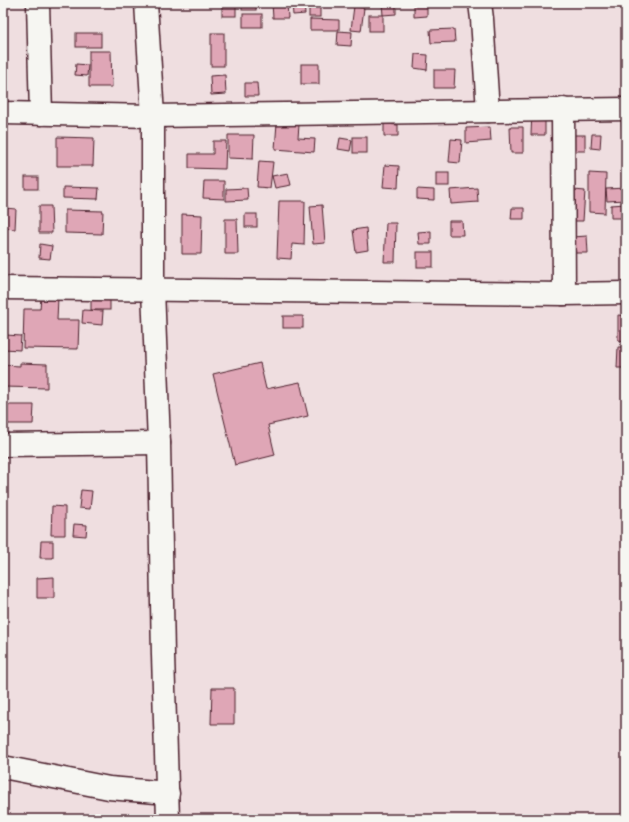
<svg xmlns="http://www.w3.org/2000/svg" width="629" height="822" viewBox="0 0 629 822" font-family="'Gochi Hand',sans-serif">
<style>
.building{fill:#dfa6b6;stroke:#4a1f2b}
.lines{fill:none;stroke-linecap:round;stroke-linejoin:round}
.minor-casing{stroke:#4a1f2b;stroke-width:25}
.minor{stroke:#f6f6f2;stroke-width:22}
</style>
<rect width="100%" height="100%" fill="#efdee0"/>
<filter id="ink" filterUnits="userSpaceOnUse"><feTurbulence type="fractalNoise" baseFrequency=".025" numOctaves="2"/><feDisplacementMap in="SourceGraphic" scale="8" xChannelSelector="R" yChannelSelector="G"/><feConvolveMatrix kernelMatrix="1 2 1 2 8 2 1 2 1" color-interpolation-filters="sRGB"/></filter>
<g filter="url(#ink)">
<g class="building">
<rect x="222" y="3" width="14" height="13"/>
<rect x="242" y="3" width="14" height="7"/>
<path d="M272 3H287L288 18H273Z"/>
<path d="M292 3H304L305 14 293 15Z"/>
<path d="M382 3H396V14L383 15Z"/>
<rect x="309" y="4" width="11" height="13"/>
<path d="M414 4H427V16L414 17Z"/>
<path d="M354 6 364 8 361 31 351 30Z"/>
<rect x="243" y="14" width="19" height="13"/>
<rect x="369" y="15" width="14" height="16"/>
<path d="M310 19 339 20V30H310Z"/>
<path d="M454 29 455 42 431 43 430 30Z"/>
<path d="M338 31 352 32 351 46 337 45Z"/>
<rect x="76" y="33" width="25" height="14"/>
<rect x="211" y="33" width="13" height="33"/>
<path d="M89 51H111L112 87H89Z"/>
<path d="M415 54 428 55 427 70 414 68Z"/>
<path d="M76 64 88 65 87 76 75 75Z"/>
<rect x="301" y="64" width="18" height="20"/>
<path d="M434 70H455L454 88H434Z"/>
<path d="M225 75 226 94 211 95 210 76Z"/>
<path d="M245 83H257L258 96H245Z"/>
<path d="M532 111 545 112V135H531Z"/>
<path d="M621 116H626V145L624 146Z"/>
<path d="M277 123 299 125 298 138 315 139 314 152 275 149Z"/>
<path d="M384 124 398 125V136H384Z"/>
<path d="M490 127 491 141 466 143V128Z"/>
<path d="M510 127H523V153H511Z"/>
<path d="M592 134H601L600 149 591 148Z"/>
<path d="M228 135H254L253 159 228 158Z"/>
<rect x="571" y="135" width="14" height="16"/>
<path d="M57 137 94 138 93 166H57Z"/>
<rect x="353" y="137" width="14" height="16"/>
<path d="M340 138 352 140 350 151 338 149Z"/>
<path d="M451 139 462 140 460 163 449 162Z"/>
<path d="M213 141H226L225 169 189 168V154H213Z"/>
<path d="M624 148H626V176H623Z"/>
<path d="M259 161 273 162 270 188 257 187Z"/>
<path d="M385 165 399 166 398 188 383 187Z"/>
<path d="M288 173 291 185 275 188 272 176Z"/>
<rect x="436" y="173" width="13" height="13"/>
<path d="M589 173 606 174 605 213 589 212Z"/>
<rect x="25" y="177" width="13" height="12"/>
<path d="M204 181H224V199L203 198Z"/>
<path d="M63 187 99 188 98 199 63 198Z"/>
<path d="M247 188 248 200 226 201V189Z"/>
<path d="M477 188 478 202 451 204 450 190Z"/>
<path d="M626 188V200L607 201 606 189Z"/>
<path d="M417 189 434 190V200L417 199Z"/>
<path d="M574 190 585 191 583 221H571Z"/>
<path d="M279 201H305L304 245 292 244 291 259 277 258Z"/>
<path d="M626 204V218H611V205Z"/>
<path d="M322 205 325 243 313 244 310 206Z"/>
<path d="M39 206H51L52 233H39Z"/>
<path d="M6 208 16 209 15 229 5 228Z"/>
<path d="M512 208H524V219H511Z"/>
<path d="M65 210 103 211 102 234 65 233Z"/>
<path d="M182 214 202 215 201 254H182Z"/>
<rect x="245" y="214" width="12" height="13"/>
<path d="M225 219H237L238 254H225Z"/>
<path d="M449 221H462L463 235H449Z"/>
<path d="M386 223H396L395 262H384Z"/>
<path d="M3 224H5L4 260H3Z"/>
<path d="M366 228 368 250 356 252 353 230Z"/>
<path d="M431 231V244H419L418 232Z"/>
<path d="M587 236 588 253H574L573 237Z"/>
<path d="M40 244 52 246 50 259 39 258Z"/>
<rect x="417" y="252" width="16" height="15"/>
<rect x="91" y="292" width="19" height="18"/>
<path d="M41 297H58L57 320H79L78 349 23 348 24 309H40Z"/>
<path d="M83 310 103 311 102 325 82 323Z"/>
<path d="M618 315 626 316V341L618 340Z"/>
<rect x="283" y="316" width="20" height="12"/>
<path d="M6 335 21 336 20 350 4 349Z"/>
<path d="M618 347H626V368H617Z"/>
<path d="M20 363 47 364V388L3 387V365L20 366Z"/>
<path d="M260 363 266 389 300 382 308 416 268 425 275 455 235 465 213 374Z"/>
<path d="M5 405H34L33 424H5Z"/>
<path d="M81 490 92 491 90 509 79 508Z"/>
<path d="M52 506 65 507V535H51Z"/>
<path d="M74 524 87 525 86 536 73 535Z"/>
<path d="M41 541H53V558H40Z"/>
<path d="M54 577V598H37V578Z"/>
<path d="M212 688H234V724H211Z"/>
</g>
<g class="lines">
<g class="minor-casing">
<g id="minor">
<path d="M38 3 41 114"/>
<path d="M146 3 153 116V289L159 443 163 655 168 819"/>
<path d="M480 3 482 19 488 111"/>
<path d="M563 109 564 294"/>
<path d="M3 113 153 116 626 109"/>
<path d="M3 288 564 294 626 293"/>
<path d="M3 445 159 443"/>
<path d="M3 767 109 788 168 793"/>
</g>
</g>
<use href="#minor" class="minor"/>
</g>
</g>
<rect width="629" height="822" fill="none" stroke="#f6f6f2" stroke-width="16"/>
<rect x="8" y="8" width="613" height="806" fill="none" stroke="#4a1f2b" stroke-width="1.5" filter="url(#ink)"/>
</svg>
